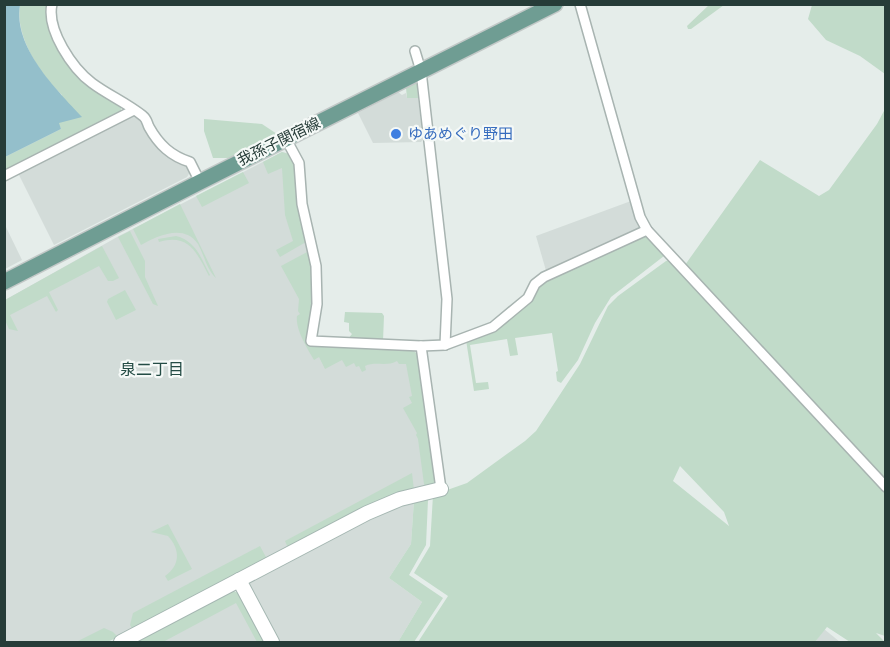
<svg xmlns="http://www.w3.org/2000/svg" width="890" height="647" viewBox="0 0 890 647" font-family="'Source Sans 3','Noto Sans JP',sans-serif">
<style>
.built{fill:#d3dcd9}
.green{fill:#c1dbc9;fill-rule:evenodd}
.water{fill:#94bfcb}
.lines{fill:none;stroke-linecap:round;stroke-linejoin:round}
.street-casing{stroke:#a8b4b1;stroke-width:12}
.secondary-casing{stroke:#a5b7b2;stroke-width:16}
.primary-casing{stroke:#c2c8c7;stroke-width:18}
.street{stroke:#fff;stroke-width:9}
.secondary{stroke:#fff;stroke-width:14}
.primary{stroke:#6f9d93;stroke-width:15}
.shop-dot{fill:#3f7fe0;stroke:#f5f9f7;stroke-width:2}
.labels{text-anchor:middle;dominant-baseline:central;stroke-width:4.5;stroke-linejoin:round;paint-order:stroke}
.shop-label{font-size:15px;fill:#366cbe;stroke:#f5f9f7;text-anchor:start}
.street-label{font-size:15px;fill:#263c38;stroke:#f5f9f7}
.neighbourhood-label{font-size:16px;fill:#244c45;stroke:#f5f9f7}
</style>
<rect width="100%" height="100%" fill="#e5edea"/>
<g class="built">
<path d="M398 92 402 95 406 93 407 98H418L423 139 421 142 373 143 358 113Z"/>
<path d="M132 115 142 122 145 129 157 147 176 162 186 166 190 172 187 177 54 245 18 173Z"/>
<path d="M282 152 289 154 299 214 313 267V306L306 345 414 351 437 482 107 642H5V300L119 236Z"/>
<path d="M631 201 642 231 547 274 536 236Z"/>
<path d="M5 225 22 260 5 269H4Z"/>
<path d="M414 500 411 544 389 578 422 602 398 642H277L248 588 251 580 353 525Z"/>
<path d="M230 590 266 642H133Z"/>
<path d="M824 629 840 642H815Z"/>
</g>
<g class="green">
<path d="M710 4 724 5 691 29H688L687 26Z"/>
<path d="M20 5H48L69 64 86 84 121 107V112L5 171V157L61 129 58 123 62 95C40 74 15 37 20 5Z"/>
<path d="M812 5H885V74L860 56 826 40 808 19Z"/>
<path d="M417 82 418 98H407L406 88Z"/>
<path d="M885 109V636L876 633 885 642H850L827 627 815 642H418L448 596 414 573 430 546 433 495 467 483 525 441 536 431 580 364 608 306 618 296 666 261 669 260 685 265 760 160 819 196 829 190 877 124ZM680 466 724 512 729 526 673 481Z"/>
<path d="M204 119 262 124 280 136 236 158H213L204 131Z"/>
<path d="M282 152 289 154 295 165 299 214 306 242 280 257 276 250 293 241 285 215 282 168 268 174 263 162Z"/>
<path d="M243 172 249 183 202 207 196 196Z"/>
<path d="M180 204 216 278C207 270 204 255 198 244 184 223 157 236 141 245L133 229Z"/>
<path d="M130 231 145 261V277L158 306 153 304 118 237Z"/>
<path d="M644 233 664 256 611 297 595 323 578 360 561 383 557 381 556 372 558 371 552 333 515 338 518 355 510 356 507 339 470 345 476 383 488 382 489 389 474 391 466 340 494 329 543 281Z"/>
<path d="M176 236C196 241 201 258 210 275L209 276C197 253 189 233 159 242L158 239Z"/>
<path d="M102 246 119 278 113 281H108L99 266 49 292 58 310 56 312 47 296 10 315 18 331 9 329 5 320V300Z"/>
<path d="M309 251C317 283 311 314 306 345L414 351 418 355 437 482 435 485 426 487 424 484 418 439 416 435 417 433 403 408 412 403 409 397 412 396 406 364H399L397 361C387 367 375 361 365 366L366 370 362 372 359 366 356 367 354 363 346 367 342 360 325 369 319 357 314 360C307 348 295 329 297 316L300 314 298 311 299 299 281 266Z"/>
<path d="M125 290 136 310 116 320 107 302 108 299Z"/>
<path d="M345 312 382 313 384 316 383 341 348 339 352 334 349 331V323L344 322Z"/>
<path d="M412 473 414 490 288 548 285 541Z"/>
<path d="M425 497 428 500 426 545 409 575 443 598 414 642H398L422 602 389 578 411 544 414 500Z"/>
<path d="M168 524 192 569 168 581 165 576C181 565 180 549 168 536L151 532Z"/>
<path d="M260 546 267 559 133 630 130 625 133 613Z"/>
<path d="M230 590 239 593 266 642H257L236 603 163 642H133Z"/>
<path d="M104 628 113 632 118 637 107 642H76Z"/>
</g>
<path class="water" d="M5 4 20 5C13 47 56 89 82 117L59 123 61 129 5 157Z"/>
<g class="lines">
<g class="street-casing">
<g id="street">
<path d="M52 4C46 30 73 69 92 83 108 95 127 103 143 116 147 119 147 123 149 127 159 145 171 156 190 162L200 182"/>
<path d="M580 4 640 217 647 230 886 487"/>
<path d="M415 51 421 71 447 299 445 345"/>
<path d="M286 139 299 163 302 204 316 266 317 304 311 341 421 346 445 345 493 327 528 298 535 284 544 277 647 230"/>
<path d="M4 176 134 110"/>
<path d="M421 346 441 489"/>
</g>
</g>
<g class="secondary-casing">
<g id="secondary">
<path d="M239 580 272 642"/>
<path d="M121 642 367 513 400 499 441 489"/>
</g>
</g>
<g class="primary-casing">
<path id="primary" d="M4 282 200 182 555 4"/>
</g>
<use href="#street" class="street"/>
<use href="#secondary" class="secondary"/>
<use href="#primary" class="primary"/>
</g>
<circle class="shop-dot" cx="396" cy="134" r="6"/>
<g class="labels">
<g class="shop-label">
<text x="408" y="134">ゆあめぐり野田</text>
</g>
<g class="street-label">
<text transform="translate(279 142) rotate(-26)">我孫子関宿線</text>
</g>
<g class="neighbourhood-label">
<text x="152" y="370">泉二丁目</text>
</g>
</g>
<rect width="890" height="647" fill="none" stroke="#263c38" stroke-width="12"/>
</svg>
